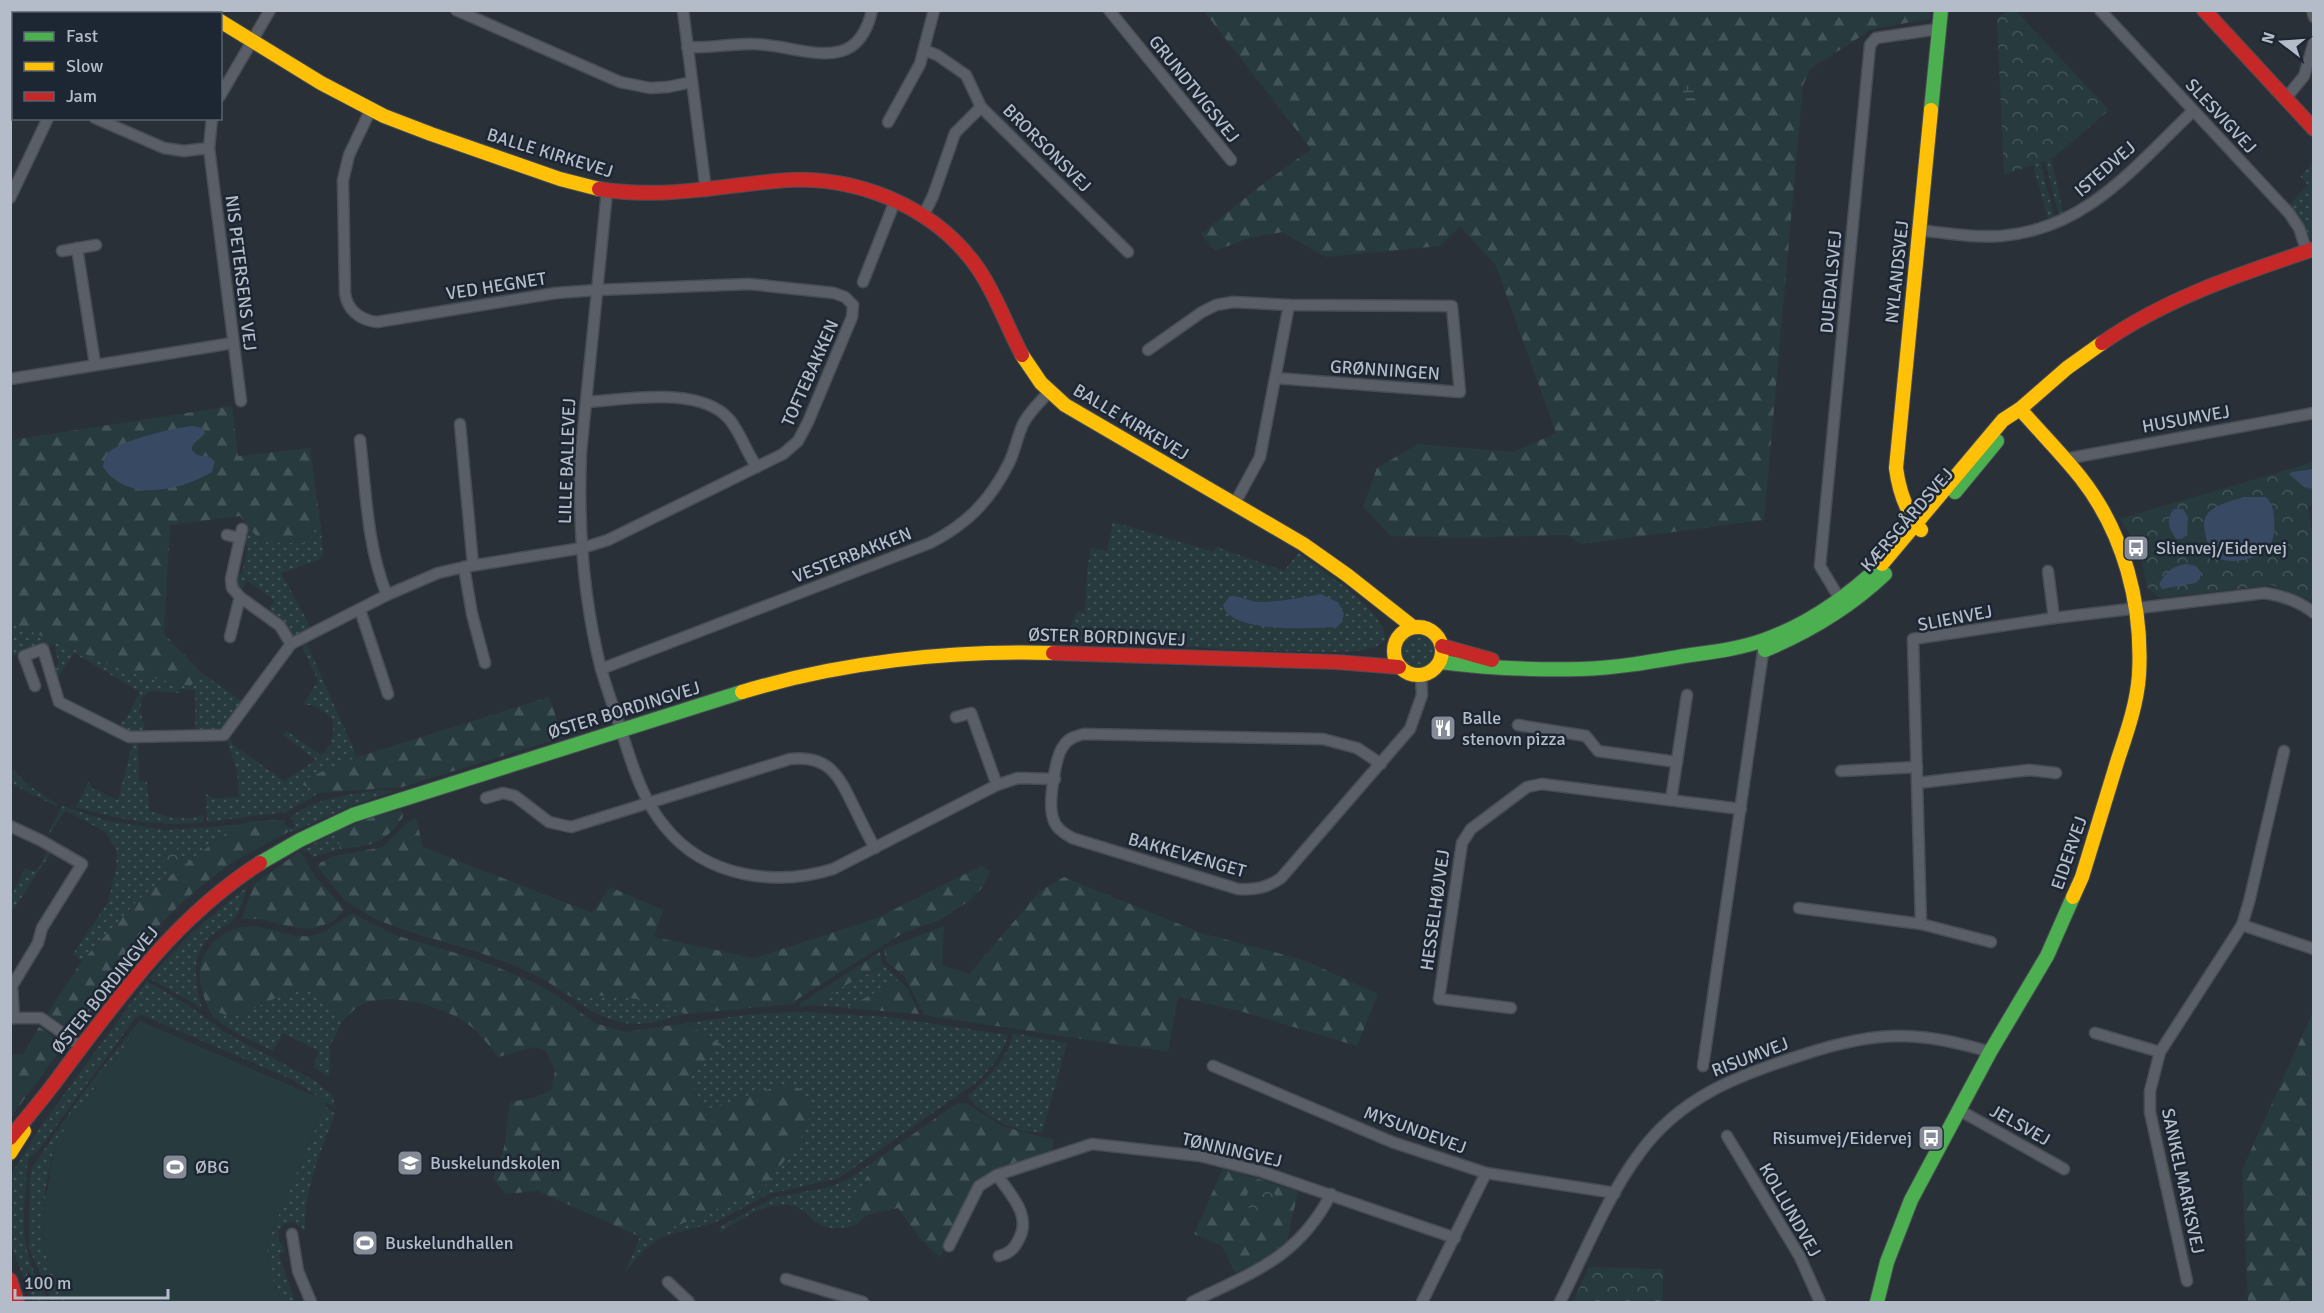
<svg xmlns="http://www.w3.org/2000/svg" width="2324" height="1313" viewBox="0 0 2324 1313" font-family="Signika,sans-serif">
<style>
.grass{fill:url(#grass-dots)}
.forest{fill:url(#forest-firs);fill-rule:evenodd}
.wetland{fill:url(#wetland-marsh)}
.park{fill:url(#park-crowns)}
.garden{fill:#273a3e}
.water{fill:#384963}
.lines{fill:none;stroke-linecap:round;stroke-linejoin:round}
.street-casing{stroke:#484c53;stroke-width:13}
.fast-casing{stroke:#484c53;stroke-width:16}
.slow-casing{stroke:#484c53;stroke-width:16}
.jam-casing{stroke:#484c53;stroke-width:16}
.street{stroke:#5a5e66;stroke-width:10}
.fast{stroke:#4caf50;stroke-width:14}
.slow{stroke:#ffc107;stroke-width:14}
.jam{stroke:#c62828;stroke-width:14}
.labels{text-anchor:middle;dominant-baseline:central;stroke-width:5;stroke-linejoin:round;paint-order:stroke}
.street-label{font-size:18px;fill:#b4bcc9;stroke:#1d2633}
.poi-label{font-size:18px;fill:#b4bcc9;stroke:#1d2633;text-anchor:start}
</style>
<defs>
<pattern id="grass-dots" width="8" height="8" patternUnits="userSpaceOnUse" patternTransform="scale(1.5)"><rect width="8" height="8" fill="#273a3e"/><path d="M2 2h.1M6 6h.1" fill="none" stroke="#445559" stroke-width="1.8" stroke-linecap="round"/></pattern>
<pattern id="forest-firs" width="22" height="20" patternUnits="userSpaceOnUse" patternTransform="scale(1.5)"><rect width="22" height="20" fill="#273a3e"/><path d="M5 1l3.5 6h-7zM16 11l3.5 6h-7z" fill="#445559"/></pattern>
<pattern id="wetland-marsh" width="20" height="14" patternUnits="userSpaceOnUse" patternTransform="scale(1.5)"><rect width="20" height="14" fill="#273a3e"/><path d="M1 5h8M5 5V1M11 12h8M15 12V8" fill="none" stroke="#445559"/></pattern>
<pattern id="park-crowns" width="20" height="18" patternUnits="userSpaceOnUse" patternTransform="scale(1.5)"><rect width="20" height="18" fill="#273a3e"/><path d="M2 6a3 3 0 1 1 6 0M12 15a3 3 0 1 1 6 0" fill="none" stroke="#445559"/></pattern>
</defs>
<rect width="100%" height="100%" fill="#2a3038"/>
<g class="grass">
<path d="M2051 159 2063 211 2059 215 2045 161Z"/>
<path d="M2040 162 2054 216 2048 218 2033 165Z"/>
<path d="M2313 163V239H2312L2308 236 2299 217 2289 205 2308 185 2300 176Z"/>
<path d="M320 522 323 553 319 560 281 573 312 630 295 639 286 626 268 611 274 600 247 581 240 592 235 586V572L242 573 248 547 241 544 246 523 261 542 306 543Z"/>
<path d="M1113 522 1214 552 1216 547 1284 571 1298 553C1317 567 1391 614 1385 641L1377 646 1357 651 1330 652 1241 650 1074 640C1071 627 1069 621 1079 611L1085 615 1087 571 1091 548 1107 551Z"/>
<path d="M11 623 130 673 190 686 203 674 243 702 221 731H195V690L181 689 180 693 151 691 142 697 140 710 146 733H128L118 727 128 715 140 692 74 653 57 679 56 672 58 660 54 645 11 656Z"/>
<circle cx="1418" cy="652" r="17"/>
<path d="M307 644 357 757 299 782 319 793 286 812 207 822 206 794 214 798 239 797 237 771 227 740 230 738 233 745 284 781 316 760 283 735 287 731 321 755C333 745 335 734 332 718L313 705H306L304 703 318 681 302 646Z"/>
<path d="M133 742 138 743 139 781 147 782 149 811C171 818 181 821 204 815L203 822C159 828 118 819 76 807L89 781 91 788 118 800Z"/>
<path d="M10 767 28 785 57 804 56 806 16 786 11 780Z"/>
<path d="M381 790 395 791 351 806 297 830 288 832 286 826 292 829 295 825 291 817C314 798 352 794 381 790Z"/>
<path d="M62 806 109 821 166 830 237 825 138 900 82 961 73 954 108 902 116 869 117 850 104 831 67 811 64 813 46 838Z"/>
<path d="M338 831 340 849 313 857 308 852 300 851Z"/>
<path d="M48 849 52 851 11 913 10 898 25 868 34 871 39 868Z"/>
<path d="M248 886C244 896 241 908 236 917 231 925 219 928 213 934 189 954 195 981 202 1008L149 978 191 933Z"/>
<path d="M885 967 899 980 846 1008 814 1005C836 990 859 976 885 967Z"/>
<path d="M147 981 192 1008 226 1033 317 1082 333 1097 335 1108 293 1080 142 1015 136 1017 37 1152 29 1159 27 1167C26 1192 21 1221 26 1246 30 1266 39 1285 48 1302H33L11 1245 10 1176 41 1126Z"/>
<path d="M297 988 319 993 342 1022 330 1046 329 1077 313 1067 319 1051 283 1033 273 1051C253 1040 219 1029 208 1008L231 1017 242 1014Z"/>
<path d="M592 995 660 1001 685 1014C670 1017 653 1024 637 1024 613 1024 590 1011 571 997Z"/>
<path d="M803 1012 888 1017 1008 1035C1002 1055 992 1067 977 1082L839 1178 769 1194 714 1223 661 1237 644 1250 625 1272 640 1237 645 1239 762 1190 770 1177 781 1085 702 1111 689 1076 721 1045 687 1023 752 1014Z"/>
<path d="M139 1021 142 1022 55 1143 45 1191 46 1257 69 1302H52L29 1248 30 1176 33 1166 85 1090Z"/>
<path d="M1013 1033 1067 1043 1042 1132C1019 1134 980 1116 968 1096 988 1077 1007 1061 1013 1033Z"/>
<path d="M325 1106 335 1114C320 1154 304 1188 305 1231L294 1222 284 1224 279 1230 278 1239 286 1251 279 1254 295 1302H282L272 1278 266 1245Z"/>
<path d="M878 1159 853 1201 856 1225C843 1228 831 1231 819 1224 812 1220 808 1213 801 1209 774 1194 741 1220 719 1233L721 1226 773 1198 833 1186 848 1179Z"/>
</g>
<g class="forest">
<path d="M1204 11H1930L1929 19 1872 29 1810 69 1803 85 1764 520 1581 544 1567 535 1467 538 1391 536 1363 507 1377 468 1418 444 1513 452 1556 433 1496 266 1460 226 1440 246 1326 257 1282 232 1249 238 1215 251 1201 234 1255 190 1311 149Z"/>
<path d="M232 406 238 456 310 448 320 522 306 543 261 542 240 516 170 525 164 634 203 674 190 686 130 673 11 623V440ZM200 439 192 445V450L197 455 209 457 117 447Z"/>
<path d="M549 697 563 737 402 787 319 793 298 782 357 757Z"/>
<path d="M402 810 403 817C384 844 371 846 340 849L338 831 376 816Z"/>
<path d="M416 818 423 847 592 913 610 887 663 910 654 937 754 958 877 918 981 866 991 871 982 888 966 903 938 921 903 933 796 1000 794 1004 685 1014 660 1001 592 995 571 997 543 979 511 964 475 951 410 932 375 919 344 900 318 867 320 863 334 856 383 847 406 824Z"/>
<path d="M284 820 288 832C269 843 249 852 231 864 166 907 120 970 74 1032L47 1014 82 961 138 900 237 825 253 821Z"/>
<path d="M300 851 316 878 345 909 332 922 311 929 292 927 259 919H242L254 884Z"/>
<path d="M1064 877 1201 933 1304 960 1378 994 1357 1046 1240 1011 1178 997 1168 1052 924 1015 905 977 886 961 884 949 944 926 942 965 969 974 1040 891Z"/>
<path d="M351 913 395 935 476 959 531 981 556 995 595 1023 625 1032 686 1023 722 1045 689 1076 702 1111 781 1085 799 1088 807 1100 809 1111 808 1124 800 1140 762 1190 645 1239 538 1191 506 1194 493 1178 504 1148 510 1102 533 1098 551 1090 555 1071 546 1051 535 1047 498 1057C488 1044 477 1029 462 1020 437 1005 386 990 359 1006 353 1010 347 1017 342 1022L319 993 297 988 242 1014 231 1017 208 1008C204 996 199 984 200 972 202 942 233 922 260 927 277 930 293 938 311 936 327 933 338 922 351 913Z"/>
<path d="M880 952 881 962 885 967 868 973 837 990 814 1005 799 1007 801 1003Z"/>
<path d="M899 980 908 989 919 1014 846 1008Z"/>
<path d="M2313 1012V1302H2248L2242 1170Z"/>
<path d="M39 1027 65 1044 11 1117V1055L23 1054Z"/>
<path d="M957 1103H966L1002 1126 1053 1140 1052 1154 989 1174 975 1183 940 1257 922 1241 898 1208 867 1215 856 1225 852 1201 878 1159Z"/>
<path d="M1223 1168 1298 1191 1287 1241 1261 1261 1235 1273 1222 1246 1194 1234Z"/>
</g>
<path class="wetland" d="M1690 81 1697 83 1698 91 1695 98H1686L1680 85Z"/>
<g class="park">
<path d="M2010 10 2016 11 2109 110 2053 158 2004 175 1997 18Z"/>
<path d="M2313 462V505L2308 507 2313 541V601L2272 585 2160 598 2147 587 2140 550 2120 519Z"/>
<path d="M175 844 181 860 179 867 173 870 167 868 164 861 169 855 172 845Z"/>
<path d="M1252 1186H1258L1275 1194C1273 1207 1271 1220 1255 1217 1246 1208 1243 1196 1252 1186Z"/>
<path d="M1589 1267 1663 1269V1302H1573Z"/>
</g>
<path class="garden" d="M142 1022 327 1101 266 1245 272 1278 282 1302H69L46 1257 41 1226 55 1143Z"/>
<g class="water">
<path d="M193 426 203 428 205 434 192 445V450L197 455 209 457 215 461 212 472C180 491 127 503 103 467 104 462 105 456 108 453 118 441 176 427 193 426Z"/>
<path d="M2313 469V489L2304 487 2289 474 2292 472Z"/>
<path d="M2244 497H2266C2271 502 2274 510 2274 518 2275 528 2275 538 2269 546 2256 562 2228 565 2211 556 2209 546 2203 531 2204 522 2206 506 2231 501 2244 497Z"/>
<path d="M2174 509H2183L2188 517 2187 535 2182 539H2176C2169 528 2165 520 2174 509Z"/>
<path d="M2186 564 2196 566 2201 572 2200 579 2196 583 2162 589 2159 584C2166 572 2172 566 2186 564Z"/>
<path d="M1321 594 1338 602 1344 614 1342 622 1337 627C1313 628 1229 634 1223 605L1230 596C1241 596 1249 601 1258 602 1280 602 1300 598 1321 594Z"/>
</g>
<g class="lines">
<g class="street-casing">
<g id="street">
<path d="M456 10 620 82 650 88 668 87 692 82"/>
<path d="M683 10 706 191"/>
<path d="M1109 10 1231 160"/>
<path d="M2100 10 2289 213 2299 228 2307 252"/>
<path d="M2312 10 2314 17"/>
<path d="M102 14 104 10"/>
<path d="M687 47C709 49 731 43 753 44 802 45 857 79 872 10"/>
<path d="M924 50 937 55 966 75 981 107 1128 252"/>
<path d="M220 96 270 10"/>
<path d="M2286 98 2304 76 2314 42"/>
<path d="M95 118 164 148 184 151 209 148"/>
<path d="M212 118 209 148 241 401"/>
<path d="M888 122 920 64 934 10"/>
<path d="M607 191 581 452C578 524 583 598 601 669 607 689 614 709 621 730 632 764 642 800 666 828 706 877 775 887 833 869L997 785 1018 778 1055 779"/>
<path d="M10 198 48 118"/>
<path d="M923 216 933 196 955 133 981 107"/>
<path d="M1919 230C1946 233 1974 238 2001 236 2087 229 2135 166 2193 111"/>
<path d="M77 248 95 364"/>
<path d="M62 251 96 245"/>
<path d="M863 282 895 201"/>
<path d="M1148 350 1202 312 1216 305 1233 302 1289 305 1452 306 1460 392 1275 378"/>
<path d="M10 379 233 343"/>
<path d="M586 402C626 400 699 385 729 419 741 433 746 452 757 467"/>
<path d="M460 424 473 565"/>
<path d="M360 440C366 491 367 547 387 595"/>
<path d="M2065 459 2314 413"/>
<path d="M1235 503 1260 457 1289 305"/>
<path d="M242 529 231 579 232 588 240 597 280 626 291 644"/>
<path d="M227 535 240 538"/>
<path d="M464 567 472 614 485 663"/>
<path d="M2048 571 2054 618"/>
<path d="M1835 591 1820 566 1870 45 1876 38 1938 29"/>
<path d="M360 610 388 694"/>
<path d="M230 637 240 597"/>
<path d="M601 669 930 543C967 524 990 501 1009 463 1015 451 1017 437 1023 424 1029 412 1040 402 1049 392"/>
<path d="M35 686 24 656 43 649 59 702 129 737 224 735 291 644 387 595 438 573 464 567 582 548 608 540 783 454 798 441 808 422 852 317 853 305 845 297 834 293 749 284 597 290 556 293 377 322C360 320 347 310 345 293L343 180 349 155 371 109"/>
<path d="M956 717 971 713 997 785"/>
<path d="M1518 725 1586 736 1598 751 1677 762"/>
<path d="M1381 764 1357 748 1323 739 1084 734C1076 736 1069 738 1064 745 1055 756 1048 804 1053 818 1055 828 1064 833 1072 838L1238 889C1255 890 1267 888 1281 878L1410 729 1422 695 1421 676"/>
<path d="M1841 771 1917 767"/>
<path d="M1917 783 2029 770 2056 773"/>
<path d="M486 798 503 793 515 796 549 822 571 827 790 759C828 755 838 774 853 805 860 819 867 834 875 848"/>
<path d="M1671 800 1687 695"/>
<path d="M10 826 42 841 82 864 42 928 38 943 12 986 14 1018"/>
<path d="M1799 908 1921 924 1991 942"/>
<path d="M1921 924 1913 639 2054 618 2265 593C2284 596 2299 601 2314 613"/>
<path d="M2242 925 2314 949"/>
<path d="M1511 1008 1439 999 1462 843 1471 829 1527 787 1542 784 1741 809"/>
<path d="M10 1018H41L81 1046"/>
<path d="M2095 1033 2160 1052"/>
<path d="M1213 1066 1392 1142 1486 1173 1615 1193"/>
<path d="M1703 1066 1764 645"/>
<path d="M1959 1110 2064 1169"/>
<path d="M1727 1136 1800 1257 1820 1302"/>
<path d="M997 1175C1010 1194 1032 1215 1019 1239 1014 1249 1010 1253 999 1256"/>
<path d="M292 1234 298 1271 311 1302"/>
<path d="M949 1246 979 1186 997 1175 1092 1144 1200 1156 1263 1172 1455 1238"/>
<path d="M786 1279 863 1302"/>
<path d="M2187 1281 2150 1112V1091L2160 1052 2242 925 2249 902 2284 751"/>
<path d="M668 1282 689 1302"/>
<path d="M1192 1302C1253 1272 1298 1258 1331 1194"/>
<path d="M1422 1302 1486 1173"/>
<path d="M1560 1302C1584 1255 1608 1195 1639 1154 1679 1098 1736 1076 1799 1056 1838 1043 1877 1033 1919 1037 1943 1039 1967 1045 1990 1052"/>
</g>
</g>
<g class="fast-casing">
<g id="fast">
<path d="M202 10 207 14"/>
<path d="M1931 110 1941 10"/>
<path d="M1955 492 1997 441"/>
<path d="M1765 650C1811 631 1849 608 1885 574"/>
<path d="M1440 662C1486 668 1534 670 1581 669 1616 668 1650 662 1684 656 1711 652 1739 649 1764 640 1809 624 1848 596 1882 564"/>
<path d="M260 863 300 840 353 815 742 692"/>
<path d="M1877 1302 1887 1262 1911 1200 1990 1052 2047 956 2073 897"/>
</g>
</g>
<g class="slow-casing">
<g id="slow">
<path d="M220 21 321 83 384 116 431 134 560 179 599 189"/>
<path d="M1022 355 1041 383 1065 405 1303 544 1347 575 1413 627"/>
<path d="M2020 409C2040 432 2062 454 2081 478 2124 533 2143 605 2139 675 2137 704 2127 732 2118 759 2106 798 2094 838 2082 877L2073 897"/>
<path d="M1921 530C1906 512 1899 491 1896 468L1931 110"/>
<path d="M1882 564 2003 420 2020 409 2067 368 2102 343"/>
<circle cx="1418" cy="651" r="24"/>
<path d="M742 692C840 662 951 650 1053 653"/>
<path d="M10 1153 24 1131"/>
</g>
</g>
<g class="jam-casing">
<g id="jam">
<path d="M2204 10 2314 129"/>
<path d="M599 189C663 199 712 187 776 181 852 173 935 205 979 270 997 297 1007 327 1022 355"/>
<path d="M2102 343C2166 298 2240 274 2314 249"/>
<path d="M1442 646 1492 660"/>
<path d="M1053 653 1336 662 1399 667"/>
<path d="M10 1138C28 1116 47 1094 64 1070 122 993 177 916 260 863"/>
<path d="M10 1280 17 1302"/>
</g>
</g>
<use href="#street" class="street"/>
<use href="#fast" class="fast"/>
<use href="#slow" class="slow"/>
<use href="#jam" class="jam"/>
</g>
<defs>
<g id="bus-square" transform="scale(1.35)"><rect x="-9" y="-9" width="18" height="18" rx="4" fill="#848b96" stroke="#1d2633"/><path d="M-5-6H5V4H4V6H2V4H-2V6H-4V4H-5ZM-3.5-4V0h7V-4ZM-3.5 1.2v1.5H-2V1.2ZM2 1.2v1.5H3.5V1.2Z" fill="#fff"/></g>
<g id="restaurant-square" transform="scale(1.35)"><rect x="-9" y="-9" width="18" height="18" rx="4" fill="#848b96" stroke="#1d2633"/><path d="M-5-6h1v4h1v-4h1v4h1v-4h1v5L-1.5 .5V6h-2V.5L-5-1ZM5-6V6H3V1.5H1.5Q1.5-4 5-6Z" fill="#fff"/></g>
<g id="school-square" transform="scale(1.35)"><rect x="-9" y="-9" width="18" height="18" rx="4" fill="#848b96" stroke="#1d2633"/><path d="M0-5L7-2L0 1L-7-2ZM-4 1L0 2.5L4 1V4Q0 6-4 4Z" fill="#fff"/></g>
<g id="stadium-square" transform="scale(1.35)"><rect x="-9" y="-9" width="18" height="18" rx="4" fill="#848b96" stroke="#1d2633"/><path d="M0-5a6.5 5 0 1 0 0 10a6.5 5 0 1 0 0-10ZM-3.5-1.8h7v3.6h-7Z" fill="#fff"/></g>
</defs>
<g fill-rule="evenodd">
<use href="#bus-square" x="2136" y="548"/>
<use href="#restaurant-square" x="1443" y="728"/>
<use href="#bus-square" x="1931" y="1138"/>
<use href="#school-square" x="410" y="1163"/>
<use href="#stadium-square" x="175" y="1167"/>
<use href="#stadium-square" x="365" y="1243"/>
</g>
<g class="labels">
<g class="street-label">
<text transform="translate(1194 89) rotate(51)">GRUNDTVIGSVEJ</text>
<text transform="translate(2221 116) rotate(47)">SLESVIGVEJ</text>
<text transform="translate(1047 148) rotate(45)">BRORSONSVEJ</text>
<text transform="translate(550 153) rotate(17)">BALLE KIRKEVEJ</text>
<text transform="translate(2105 169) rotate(-41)">ISTEDVEJ</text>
<text transform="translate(1897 272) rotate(-84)">NYLANDSVEJ</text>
<text transform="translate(241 273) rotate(83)">NIS PETERSENS VEJ</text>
<text transform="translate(1831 282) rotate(-85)">DUEDALSVEJ</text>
<text transform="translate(496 286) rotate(-9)">VED HEGNET</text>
<text transform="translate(1385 370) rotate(4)">GRØNNINGEN</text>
<text transform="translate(810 373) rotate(-66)">TOFTEBAKKEN</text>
<text transform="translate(2186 419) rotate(-10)">HUSUMVEJ</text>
<text transform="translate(1131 422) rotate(31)">BALLE KIRKEVEJ</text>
<text transform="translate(567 461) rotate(-88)">LILLE BALLEVEJ</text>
<text transform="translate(1907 520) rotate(-49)">KÆRSGÅRDSVEJ</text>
<text transform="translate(852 555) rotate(-21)">VESTERBAKKEN</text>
<text transform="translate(1955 618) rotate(-11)">SLIENVEJ</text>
<text transform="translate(1107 637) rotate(2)">ØSTER BORDINGVEJ</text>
<text transform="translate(624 710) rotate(-17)">ØSTER BORDINGVEJ</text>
<text transform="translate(2069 853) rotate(-71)">EIDERVEJ</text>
<text transform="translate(1187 855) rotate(16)">BAKKEVÆNGET</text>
<text transform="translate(1435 910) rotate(-82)">HESSELHØJVEJ</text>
<text transform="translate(105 990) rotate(-51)">ØSTER BORDINGVEJ</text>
<text transform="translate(1750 1057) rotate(-21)">RISUMVEJ</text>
<text transform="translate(2020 1125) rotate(29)">JELSVEJ</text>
<text transform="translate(1415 1130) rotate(20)">MYSUNDEVEJ</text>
<text transform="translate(1232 1150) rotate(13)">TØNNINGVEJ</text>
<text transform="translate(2183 1181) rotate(78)">SANKELMARKSVEJ</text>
<text transform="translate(1790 1210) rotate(60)">KOLLUNDVEJ</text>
</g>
<g class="poi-label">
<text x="2156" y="548">Slienvej/Eidervej</text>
<text x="1462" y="718">Balle<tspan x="1462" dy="21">stenovn pizza</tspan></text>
<text x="1912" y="1138" text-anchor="end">Risumvej/Eidervej</text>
<text x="430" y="1163">Buskelundskolen</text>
<text x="195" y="1167">ØBG</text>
<text x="385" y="1243">Buskelundhallen</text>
</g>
</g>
<rect width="2324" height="1313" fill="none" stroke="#b4bcc9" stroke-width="24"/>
<rect x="12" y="12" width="210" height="108" fill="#1d2633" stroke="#59626f" stroke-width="1.5"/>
<rect x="24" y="32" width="30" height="9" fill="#4caf50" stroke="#59626f" stroke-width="1.5"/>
<text x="66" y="42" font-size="18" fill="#b4bcc9">Fast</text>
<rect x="24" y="62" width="30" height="9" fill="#ffc107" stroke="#59626f" stroke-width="1.5"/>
<text x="66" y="72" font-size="18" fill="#b4bcc9">Slow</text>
<rect x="24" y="92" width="30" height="9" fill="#c62828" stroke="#59626f" stroke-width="1.5"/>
<text x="66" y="102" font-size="18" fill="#b4bcc9">Jam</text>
<g transform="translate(2282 42) rotate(287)" stroke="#1d2633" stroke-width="4.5" paint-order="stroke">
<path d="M0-4.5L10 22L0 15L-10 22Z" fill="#b4bcc9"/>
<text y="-9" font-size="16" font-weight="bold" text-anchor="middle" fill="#b4bcc9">N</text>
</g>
<path d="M15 1289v9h153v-9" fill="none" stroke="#b4bcc9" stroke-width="3"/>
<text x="24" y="1289" font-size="18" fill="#b4bcc9" stroke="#1d2633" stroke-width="4.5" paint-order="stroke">100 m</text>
</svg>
